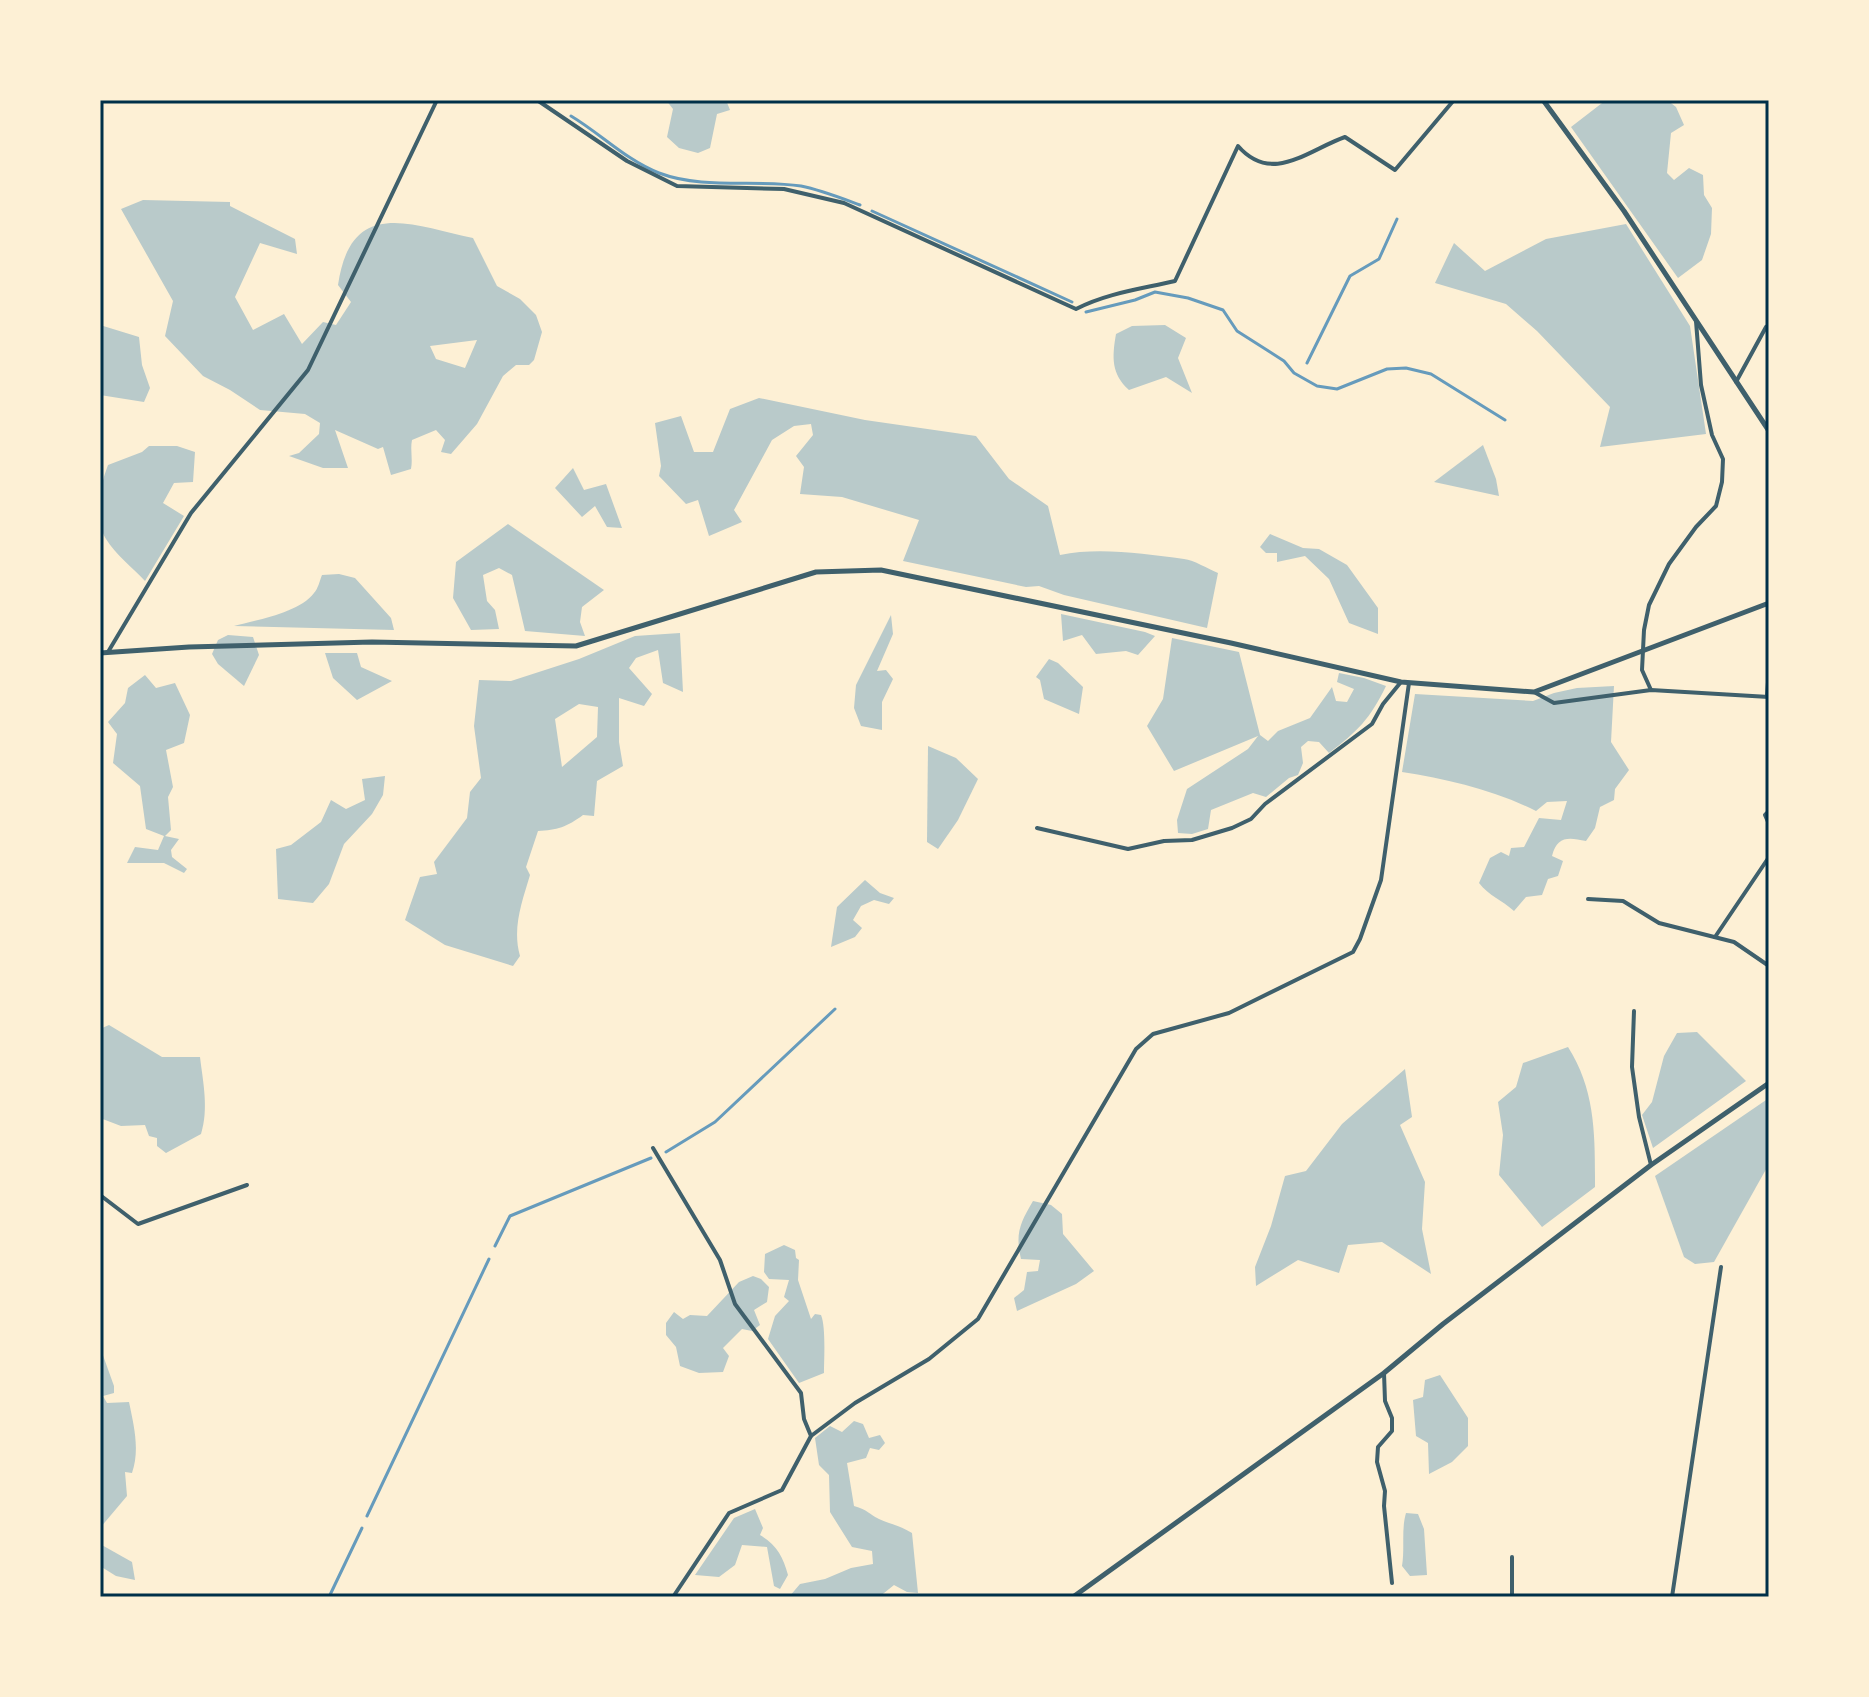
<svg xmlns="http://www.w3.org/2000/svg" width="1869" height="1697" viewBox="0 0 1869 1697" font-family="Raleway,sans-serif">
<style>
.green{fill:#b9caca;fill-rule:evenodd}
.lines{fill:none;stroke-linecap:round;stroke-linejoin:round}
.stream{stroke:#669bbc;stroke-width:3}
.minor{stroke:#3f606c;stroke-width:4}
.tertiary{stroke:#3f606c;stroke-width:5}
.neatline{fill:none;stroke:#003049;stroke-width:3}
</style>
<rect width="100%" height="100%" fill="#fdf0d5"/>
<g class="green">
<path d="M666 100H726L730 110 717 114 710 148 698 153 679 148 667 137 673 109Z"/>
<path d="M1606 100H1667L1676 107 1684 125 1671 133 1667 173 1674 180 1689 168 1703 175 1704 195 1712 208 1711 234 1702 260 1678 278 1571 127Z"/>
<path d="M143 200 230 202V206L295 239 297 254 260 243 235 297 253 330 284 314 302 344 323 322 336 325 351 302 338 285C351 196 411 225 473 238L497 286 520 299 536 315 542 332 534 360 529 365H516L503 376 477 424 451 454 441 452 445 440 436 430 412 440C410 450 413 458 411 469L391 475 383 447 378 449 335 430 348 468H323L289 456 299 453 319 434 320 423 305 414 260 410 230 390 203 376 165 336 173 301 121 209ZM477 340 465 368 436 359 430 346Z"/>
<path d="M1626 224 1690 326 1706 434 1600 447 1610 407 1537 331 1506 304 1435 283 1454 243 1485 271 1546 239Z"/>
<path d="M100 325 139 337 142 365 150 388 144 402 100 395Z"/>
<path d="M1165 325 1186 338 1178 358 1192 393 1166 377 1129 390C1111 374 1112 357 1116 334L1132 326Z"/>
<path d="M759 398 865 420 976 436 1009 479 1048 506 1060 555C1100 547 1143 554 1184 559 1194 560 1208 569 1218 573L1207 628 1064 595 1039 586 1026 587 903 561 919 520 842 497 800 494 804 467 796 456 813 435 811 424 794 426 772 440 734 510 742 522 709 536 698 500 686 504 659 476 661 466 655 423 681 416 694 452H713L730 409Z"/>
<path d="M1483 445 1496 479 1499 496 1434 482Z"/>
<path d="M149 446H177L195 452 193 482 174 483 163 503 184 516 145 581C133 568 115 554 106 539 93 518 100 486 108 465L142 452Z"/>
<path d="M573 468 584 490 606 484 622 528 607 527 595 506 582 517 555 488Z"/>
<path d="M508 524 604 590 582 607 580 622 585 636 525 631 512 575 499 568 483 575 487 601 495 610 499 629 471 630 453 598 456 562Z"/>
<path d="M1270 534 1303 548 1319 549 1347 565 1378 608V634L1349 623 1329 579 1305 556 1277 562V553H1266L1260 547Z"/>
<path d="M339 574 355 578 391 618 394 630 234 626C256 620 299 613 314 593 318 589 320 580 322 575Z"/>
<path d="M1061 614 1145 632 1155 636 1138 655 1126 651 1096 654 1082 635 1063 641Z"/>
<path d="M891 615 893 634 877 671 886 670 893 679 882 702V730L861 726 854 708 856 685Z"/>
<path d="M680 633 683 692 663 683 658 650 636 658 629 668 652 694 644 706 619 698V742L623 766 597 781 594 816 583 815C567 827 557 830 538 831L526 867 530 875C522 902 512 928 520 956L513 966 445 945 405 920 420 877 437 874 434 862 467 818 470 792 481 778 474 726 479 680 511 681 579 659 635 636ZM579 704 598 707 597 737 562 767 555 719Z"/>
<path d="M228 635 253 637 259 655 244 686 218 664 212 654 218 640Z"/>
<path d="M1172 638 1239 652 1260 735 1268 741 1278 731 1310 718 1332 687 1336 701 1347 702 1354 689 1337 682 1339 673 1364 678 1386 686C1370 719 1358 731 1329 753L1319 742 1308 741 1301 747 1303 763 1298 775 1289 778 1266 797 1253 793 1211 810 1208 829 1192 834 1178 833 1177 820 1187 789 1248 749 1258 736 1174 771 1147 726 1163 699Z"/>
<path d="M325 653H357L361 667 392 681 357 700 333 678Z"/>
<path d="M1049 659 1058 663 1083 687 1079 714 1044 699 1040 680 1036 677Z"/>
<path d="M145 675 156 688 175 683 190 715 184 743 166 750 173 787 168 797 171 830 165 836 179 839 171 850 172 857 187 869 184 873 164 863H127L135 847 158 850 164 836 146 829 140 786 113 763 117 734 108 722 125 703 128 688Z"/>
<path d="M1614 686 1611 742 1629 770 1615 789 1614 800 1600 807 1595 828 1586 841C1568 837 1557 836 1552 856L1563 861 1558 876 1548 879 1542 895 1526 897 1514 911C1502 900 1489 896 1479 883L1490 858 1501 852 1509 856 1511 848 1524 847 1539 818 1561 820 1567 801 1547 802 1536 811C1494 790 1447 779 1402 772L1415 694 1533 701 1554 693 1577 688Z"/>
<path d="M928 746 956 758 978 779 958 820 938 849 927 842Z"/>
<path d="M385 776 383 795 372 814 344 844 329 884 313 903 278 899 276 849 291 845 321 822 331 800 346 809 365 800 362 779Z"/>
<path d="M865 880 880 893 894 898 889 904 874 900 861 906 853 920 862 928 855 937 831 947 837 907Z"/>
<path d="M109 1025 162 1057H200C203 1082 209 1109 201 1134L166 1153 157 1146V1138L149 1136 145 1125 121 1126 100 1118V1029Z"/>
<path d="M1697 1032 1746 1081 1653 1148 1642 1115 1652 1102 1664 1056 1677 1033Z"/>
<path d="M1568 1047C1596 1091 1595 1137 1595 1187L1542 1227 1499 1175 1503 1135 1498 1102 1516 1087 1523 1063Z"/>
<path d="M1405 1069 1412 1117 1400 1125 1425 1182 1422 1229 1431 1274 1382 1242 1348 1245 1339 1273 1298 1260 1256 1286 1255 1267 1271 1226 1285 1176 1306 1171 1342 1124Z"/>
<path d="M1769 1098V1164L1714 1262 1695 1264 1684 1257 1655 1176Z"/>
<path d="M1033 1201 1051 1205 1062 1214 1063 1234 1094 1271 1076 1284 1017 1311 1014 1298 1024 1290 1027 1272 1038 1271 1040 1260 1021 1259C1015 1234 1020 1223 1033 1201Z"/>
<path d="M784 1245 795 1250 796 1258 799 1260 798 1280 811 1319 815 1314 821 1315C826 1327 824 1359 824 1373L799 1383 768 1339 775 1316 789 1301 784 1297 789 1280 769 1279 764 1272 765 1254Z"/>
<path d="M753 1276 761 1279 769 1287 767 1302 754 1310 760 1325 752 1331 742 1329 723 1348 729 1356 723 1372 699 1373 680 1366 676 1347 666 1335V1323L674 1312 683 1319 690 1315 707 1316 739 1282Z"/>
<path d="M100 1347 114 1386V1393L103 1396 107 1403 129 1402C134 1426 140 1450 132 1473L125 1472 127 1496 100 1528Z"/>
<path d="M1440 1375 1468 1418V1446L1452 1462 1429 1474 1428 1443 1416 1436 1413 1400 1423 1397 1425 1380Z"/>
<path d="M854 1421 863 1424 869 1438 880 1435 885 1443 879 1450 870 1448 866 1458 847 1463 854 1506C868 1510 869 1514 879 1519 890 1524 901 1526 912 1533L918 1593 907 1592 894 1585 879 1597H789L800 1584 825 1579 851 1568 873 1564 872 1551 852 1547 830 1512 829 1475 819 1465 815 1438 830 1426 842 1432Z"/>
<path d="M755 1509 763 1528 760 1535C777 1545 783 1557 788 1575L780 1589 774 1586 767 1547 742 1545 735 1565 719 1577 695 1575 734 1518Z"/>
<path d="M1406 1513 1418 1514 1424 1529 1427 1575 1410 1576 1402 1566C1405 1548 1401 1530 1406 1513Z"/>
<path d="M100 1544 132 1562 135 1580 116 1576 100 1566Z"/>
</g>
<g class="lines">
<g class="stream">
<path d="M571 116C601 134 626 160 659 173 704 190 755 179 801 186 821 190 841 198 860 205"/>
<path d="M872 211 1072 302"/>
<path d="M1086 312 1135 300 1155 292 1188 298 1223 310 1237 331 1284 361 1294 373 1317 386 1337 389 1387 369 1406 368 1431 374 1505 420"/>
<path d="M1307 363 1350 276 1379 259 1397 219"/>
<path d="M666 1152 715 1122 835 1009"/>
<path d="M495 1246 510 1216 651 1158"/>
<path d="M367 1516 489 1259"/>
<path d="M329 1597 362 1528"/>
</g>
<g class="minor">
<path d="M537 100 627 161 677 186 784 189 844 203 1076 309C1107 293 1141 289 1175 281L1238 146C1272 185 1308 150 1345 137L1395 170 1454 100"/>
<path d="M1736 382 1766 327 1769 325"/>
<path d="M108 652 191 513 308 370 437 100"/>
<path d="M1651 690 1642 670 1644 630 1649 605 1669 564 1696 527 1716 506 1722 482 1723 459 1712 435 1701 385 1696 321"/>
<path d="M1534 692 1554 703 1651 690 1769 697"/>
<path d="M1767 696 1769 669"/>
<path d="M1769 811 1765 815 1769 824"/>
<path d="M1037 828 1128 849 1164 841 1192 840 1232 828 1251 819 1265 804 1372 724 1383 704 1401 682"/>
<path d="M1588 899 1623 901 1659 923 1734 942 1769 966"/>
<path d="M1715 937 1769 857"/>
<path d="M1634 1011 1632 1067 1639 1117 1651 1165"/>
<path d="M653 1148 720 1260 735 1304 801 1393 804 1419 811 1436 782 1490 729 1513 673 1597"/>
<path d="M100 1195 138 1224 247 1185"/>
<path d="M1384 1373 1385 1401 1392 1418V1431L1378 1447 1377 1462 1385 1491 1384 1506 1392 1583"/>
<path d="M811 1436 855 1403 929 1359 978 1319 1136 1049 1153 1034 1229 1013 1353 952 1360 939 1381 880 1409 683"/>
<path d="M1512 1557V1597"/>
<path d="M1672 1597 1721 1267"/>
</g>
<g class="tertiary">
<path d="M1543 100 1624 211 1769 431"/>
<path d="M100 653 189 647 372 642 576 646 816 572 881 570 1231 643 1401 682 1534 692 1769 603"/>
<path d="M1073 1597 1384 1373 1443 1324 1651 1165 1769 1083"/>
</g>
</g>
<rect width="1869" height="1697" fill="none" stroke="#fdf0d5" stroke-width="204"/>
<rect x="102" y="102" width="1665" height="1493" class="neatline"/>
</svg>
